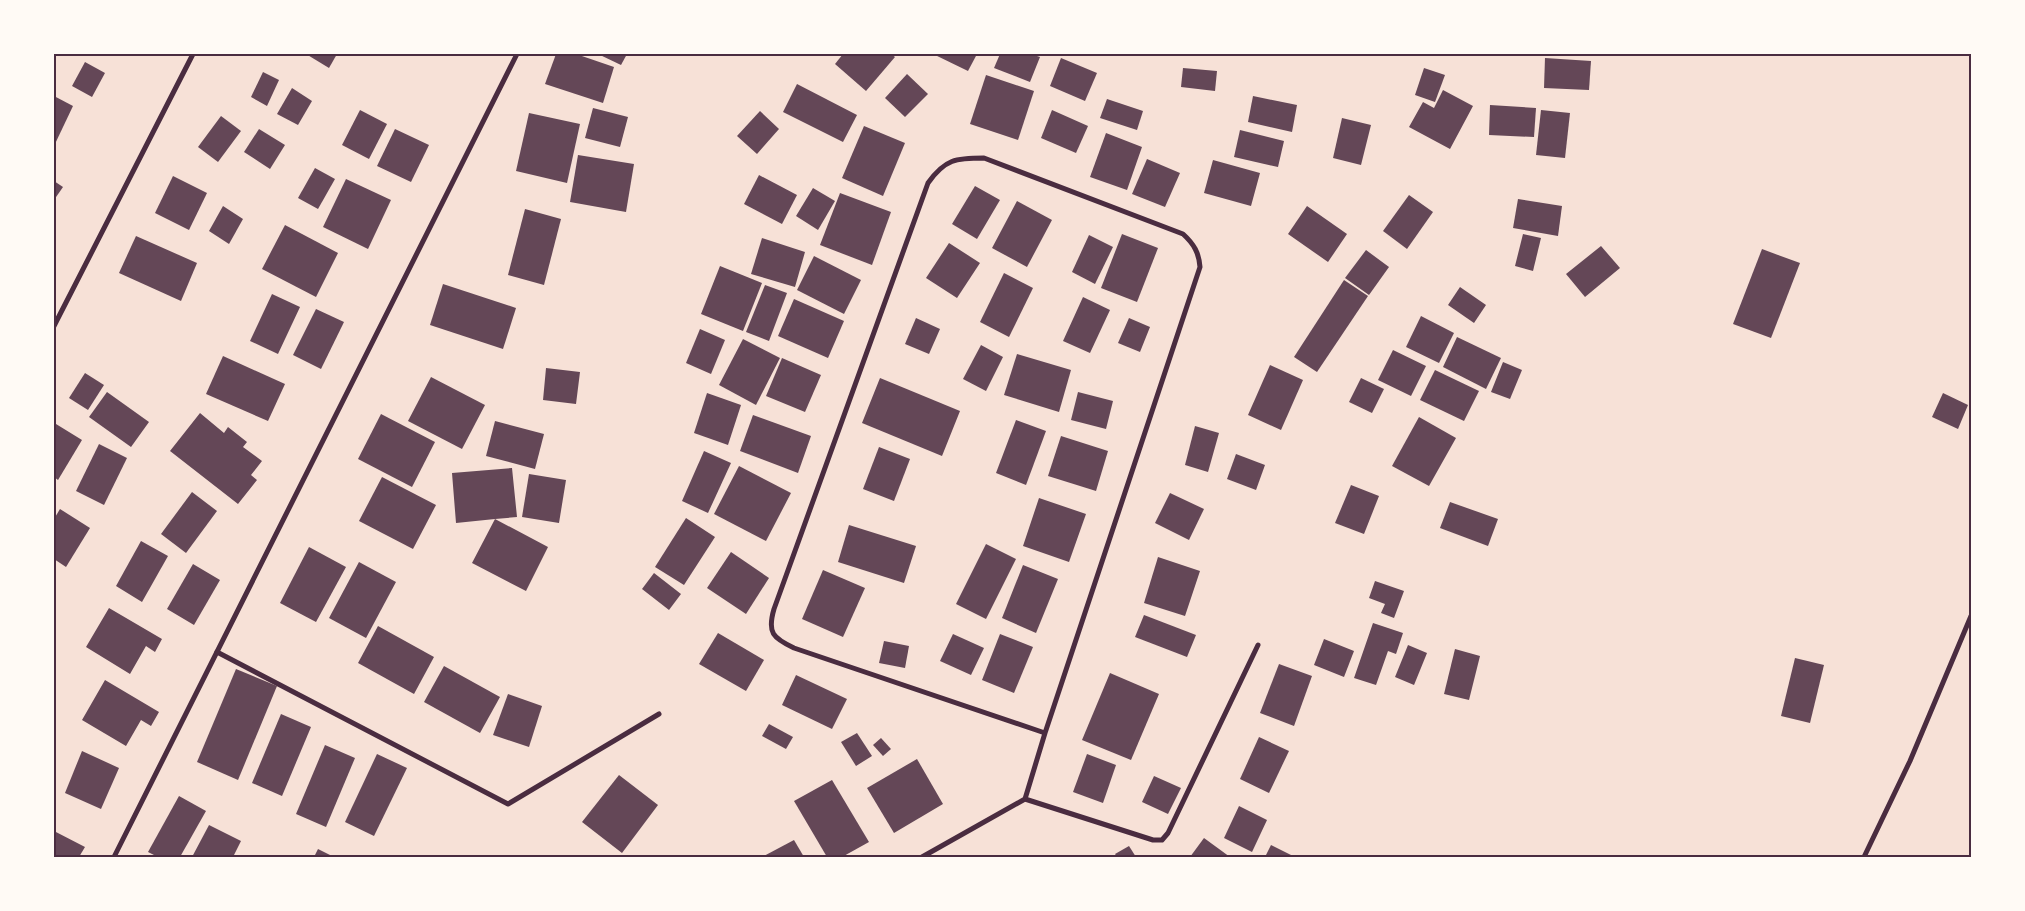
<svg xmlns="http://www.w3.org/2000/svg" width="2025" height="911" viewBox="0 0 2025 911" font-family="Figtree,sans-serif">
<style>
.building{fill:#644757}
.lines{fill:none;stroke-linecap:round;stroke-linejoin:round}
.minor{stroke:#4a2c40;stroke-width:5}
.neatline{fill:none;stroke:#4a2c40;stroke-width:2}
</style>
<rect width="100%" height="100%" fill="#f7e1d7"/>
<g class="building">
<path d="M306 54H337L329 68Z"/>
<path d="M556 54H576L614 67 603 103 545 84Z"/>
<path d="M598 54H627L621 65Z"/>
<path d="M843 54H891L895 57 866 91 835 64Z"/>
<path d="M933 54H977L968 71Z"/>
<path d="M1000 54H1031L1040 57 1030 82 994 68Z"/>
<path d="M1061 58 1097 73 1085 101 1050 86Z"/>
<path d="M1545 58 1591 61 1589 90 1544 88Z"/>
<path d="M85 62 105 73 92 97 72 86Z"/>
<path d="M1183 68 1217 71 1215 91 1181 87Z"/>
<path d="M1424 68 1445 75 1435 102 1415 95Z"/>
<path d="M263 72 279 80 267 106 251 97Z"/>
<path d="M907 74 928 94 905 117 885 98Z"/>
<path d="M986 75 1034 91 1018 140 970 124Z"/>
<path d="M797 84 857 115 843 142 783 112Z"/>
<path d="M292 88 312 101 298 125 277 114Z"/>
<path d="M1443 90 1473 106 1450 149 1409 127 1423 102 1434 108Z"/>
<path d="M54 96 73 106 54 146Z"/>
<path d="M1253 96 1297 105 1292 132 1248 122Z"/>
<path d="M1107 99 1143 111 1137 130 1100 118Z"/>
<path d="M1490 105 1536 108 1534 137 1489 135Z"/>
<path d="M593 108 628 117 620 147 585 138Z"/>
<path d="M360 110 387 124 369 159 342 145Z"/>
<path d="M1052 110 1088 126 1076 153 1041 138Z"/>
<path d="M1541 110 1570 113 1565 158 1536 155Z"/>
<path d="M760 111 779 129 757 154 737 136Z"/>
<path d="M529 113 580 124 567 183 516 171Z"/>
<path d="M221 116 241 131 218 162 198 147Z"/>
<path d="M1342 118 1371 125 1361 165 1333 158Z"/>
<path d="M864 126 905 143 883 196 842 178Z"/>
<path d="M259 129 285 145 270 169 244 152Z"/>
<path d="M395 129 429 145 411 182 377 166Z"/>
<path d="M1240 130 1284 141 1278 167 1234 157Z"/>
<path d="M1106 133 1142 147 1127 190 1090 177Z"/>
<path d="M578 155 634 164 626 212 570 202Z"/>
<path d="M1147 159 1180 173 1165 207 1132 194Z"/>
<path d="M1213 160 1260 173 1251 206 1204 193Z"/>
<path d="M315 168 335 179 318 209 298 198Z"/>
<path d="M759 175 797 195 782 224 744 204Z"/>
<path d="M173 176 207 193 189 230 155 213Z"/>
<path d="M346 179 391 200 368 249 323 227Z"/>
<path d="M54 181 63 187 54 200Z"/>
<path d="M975 186 1000 200 977 239 952 224Z"/>
<path d="M813 188 835 201 818 230 796 216Z"/>
<path d="M840 193 891 212 872 265 820 245Z"/>
<path d="M1409 195 1433 212 1407 249 1383 231Z"/>
<path d="M1518 199 1562 206 1558 236 1513 228Z"/>
<path d="M1017 201 1052 220 1027 267 992 248Z"/>
<path d="M223 206 243 219 229 244 209 231Z"/>
<path d="M1307 206 1347 234 1328 262 1288 234Z"/>
<path d="M525 209 561 219 544 285 508 275Z"/>
<path d="M285 225 338 253 316 297 262 269Z"/>
<path d="M1122 234 1158 248 1137 302 1101 288Z"/>
<path d="M1523 234 1541 238 1533 271 1515 266Z"/>
<path d="M1089 235 1113 247 1095 284 1072 272Z"/>
<path d="M136 236 197 263 181 301 119 273Z"/>
<path d="M762 238 805 252 795 287 751 274Z"/>
<path d="M949 243 980 263 957 298 926 278Z"/>
<path d="M1601 246 1620 268 1585 297 1566 274Z"/>
<path d="M1762 249 1800 263 1771 338 1733 324Z"/>
<path d="M1366 250 1389 267 1369 295 1345 278Z"/>
<path d="M814 256 861 280 844 314 797 290Z"/>
<path d="M720 266 762 283 743 331 701 314Z"/>
<path d="M1004 273 1033 288 1009 337 980 322Z"/>
<path d="M1344 280 1368 296 1317 372 1294 357Z"/>
<path d="M443 284 516 308 503 349 430 325Z"/>
<path d="M765 285 787 293 769 341 746 332Z"/>
<path d="M1460 287 1486 305 1474 323 1448 305Z"/>
<path d="M272 294 300 307 278 354 250 341Z"/>
<path d="M1083 297 1110 310 1090 353 1063 341Z"/>
<path d="M794 299 844 321 828 358 778 336Z"/>
<path d="M316 309 344 322 321 369 293 355Z"/>
<path d="M1421 316 1454 333 1439 363 1406 347Z"/>
<path d="M916 318 940 329 929 354 905 344Z"/>
<path d="M1129 318 1150 327 1140 352 1118 343Z"/>
<path d="M700 329 725 340 711 374 686 363Z"/>
<path d="M1457 337 1501 358 1486 389 1443 367Z"/>
<path d="M743 339 780 358 756 405 719 385Z"/>
<path d="M981 345 1003 357 986 391 963 379Z"/>
<path d="M1393 350 1426 366 1411 396 1378 380Z"/>
<path d="M1017 354 1071 370 1059 412 1004 395Z"/>
<path d="M223 356 285 384 268 421 206 394Z"/>
<path d="M782 358 821 375 805 412 766 396Z"/>
<path d="M1503 362 1522 370 1510 399 1491 392Z"/>
<path d="M1270 365 1303 380 1281 430 1248 415Z"/>
<path d="M546 368 580 372 576 404 543 400Z"/>
<path d="M1435 370 1479 391 1464 421 1420 400Z"/>
<path d="M85 373 104 385 88 410 69 398Z"/>
<path d="M431 377 485 405 462 449 408 421Z"/>
<path d="M880 378 960 411 942 456 862 423Z"/>
<path d="M1361 378 1384 389 1372 413 1349 402Z"/>
<path d="M107 392 149 422 131 447 89 417Z"/>
<path d="M1078 392 1113 401 1106 429 1071 420Z"/>
<path d="M707 393 741 405 728 445 694 433Z"/>
<path d="M1943 393 1968 405 1958 429 1932 417Z"/>
<path d="M200 413 224 433 228 427 247 442 243 447 262 461 251 475 257 480 238 504 170 451Z"/>
<path d="M381 414 435 442 412 487 358 459Z"/>
<path d="M753 415 811 436 798 473 740 451Z"/>
<path d="M1419 417 1456 438 1429 486 1392 466Z"/>
<path d="M1016 420 1046 431 1026 485 996 473Z"/>
<path d="M495 421 544 434 535 469 486 456Z"/>
<path d="M56 424 82 440 58 480 54 477V428Z"/>
<path d="M1195 426 1219 433 1208 472 1185 465Z"/>
<path d="M1061 436 1108 451 1096 491 1048 476Z"/>
<path d="M99 444 127 458 104 505 76 491Z"/>
<path d="M879 447 910 459 894 501 863 489Z"/>
<path d="M704 451 731 463 708 513 682 501Z"/>
<path d="M1236 454 1265 465 1256 490 1227 479Z"/>
<path d="M739 466 791 493 766 541 714 514Z"/>
<path d="M512 468 517 517 495 519 548 547 526 591 472 563 495 519 456 523 452 473Z"/>
<path d="M529 474 566 480 559 523 522 517Z"/>
<path d="M382 477 436 505 413 549 359 521Z"/>
<path d="M1351 485 1379 496 1364 534 1335 523Z"/>
<path d="M192 492 217 511 186 553 161 534Z"/>
<path d="M1170 493 1204 509 1189 540 1155 523Z"/>
<path d="M1039 498 1086 514 1069 562 1023 546Z"/>
<path d="M1450 502 1498 519 1488 546 1440 528Z"/>
<path d="M60 509 90 528 66 567 54 559V519Z"/>
<path d="M686 518 715 537 684 585 655 567Z"/>
<path d="M849 525 916 546 904 583 838 562Z"/>
<path d="M141 541 168 556 142 602 116 586Z"/>
<path d="M986 544 1016 559 986 619 956 604Z"/>
<path d="M309 547 346 567 316 622 280 603Z"/>
<path d="M731 552 769 578 746 614 707 588Z"/>
<path d="M1158 557 1200 571 1185 616 1144 603Z"/>
<path d="M359 562 396 582 366 638 329 618Z"/>
<path d="M193 564 220 580 194 625 167 609Z"/>
<path d="M1023 565 1058 579 1036 633 1002 618Z"/>
<path d="M823 570 865 588 843 637 802 619Z"/>
<path d="M654 573 681 594 669 610 642 589Z"/>
<path d="M1375 581 1404 591 1394 618 1381 613 1385 604 1369 598Z"/>
<path d="M109 608 162 639 155 652 146 646 130 674 86 647Z"/>
<path d="M1144 615 1196 635 1187 657 1135 637Z"/>
<path d="M1373 623 1403 633 1396 654 1388 651 1376 685 1354 678Z"/>
<path d="M378 626 434 657 414 694 358 663Z"/>
<path d="M718 633 764 660 746 691 699 664Z"/>
<path d="M953 634 984 648 971 675 940 661Z"/>
<path d="M1000 634 1033 647 1014 693 982 680Z"/>
<path d="M1324 639 1354 651 1344 677 1314 665Z"/>
<path d="M884 641 909 646 905 668 879 663Z"/>
<path d="M1408 645 1427 653 1414 685 1395 677Z"/>
<path d="M1455 649 1480 656 1469 700 1444 694Z"/>
<path d="M1795 658 1824 665 1810 723 1781 716Z"/>
<path d="M1279 664 1312 676 1294 726 1260 713Z"/>
<path d="M444 666 500 697 480 733 424 702Z"/>
<path d="M236 669 277 686 238 780 197 762Z"/>
<path d="M1110 673 1159 694 1131 760 1082 740Z"/>
<path d="M796 675 847 699 832 729 782 705Z"/>
<path d="M105 680 159 712 151 726 141 720 126 746 82 720Z"/>
<path d="M508 694 542 706 529 747 493 735Z"/>
<path d="M281 714 311 727 282 796 252 783Z"/>
<path d="M769 724 793 737 786 749 762 736Z"/>
<path d="M857 733 872 756 856 766 841 742Z"/>
<path d="M1259 737 1289 751 1269 793 1240 779Z"/>
<path d="M881 738 891 749 883 756 873 745Z"/>
<path d="M325 745 355 758 326 827 296 814Z"/>
<path d="M82 751 119 768 101 809 65 793Z"/>
<path d="M377 754 407 768 374 836 345 822Z"/>
<path d="M1087 754 1116 765 1103 803 1073 792Z"/>
<path d="M917 759 943 804 894 833 867 788Z"/>
<path d="M619 775 658 805 622 853 582 822Z"/>
<path d="M1154 776 1181 788 1168 814 1142 802Z"/>
<path d="M832 780 869 842 842 857H827L794 801Z"/>
<path d="M179 796 206 811 180 857H158L148 852Z"/>
<path d="M1239 806 1267 820 1252 852 1224 838Z"/>
<path d="M209 825 241 841 233 857H192Z"/>
<path d="M54 831 85 847 79 857H54Z"/>
<path d="M1204 838 1230 857H1190Z"/>
<path d="M794 840 804 857H762Z"/>
<path d="M1271 845 1295 857H1265Z"/>
<path d="M1129 846 1136 857H1117L1115 854Z"/>
<path d="M318 849 334 857H314Z"/>
</g>
<g class="lines">
<g class="minor">
<path d="M54 326 193 54"/>
<path d="M217 652 508 804 659 714"/>
<path d="M1025 799 1153 840H1162L1168 833 1258 645"/>
<path d="M114 857 517 54"/>
<path d="M922 857 1025 799 1045 733 1200 267C1199 253 1194 244 1183 234L984 158C956 158 945 159 928 183L774 609C767 633 773 638 794 648L1045 733"/>
<path d="M1864 857 1910 761 1971 616"/>
</g>
</g>
<rect width="2025" height="911" fill="none" stroke="#fffaf5" stroke-width="110"/>
<rect x="55" y="55" width="1915" height="801" class="neatline"/>
</svg>
